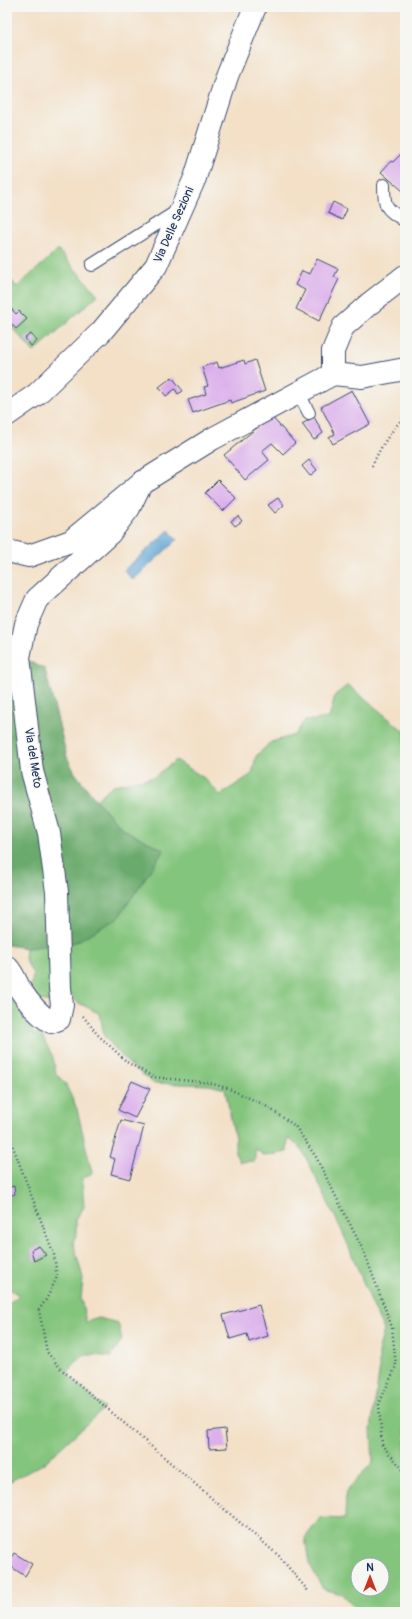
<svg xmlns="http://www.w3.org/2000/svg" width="412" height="1619" viewBox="0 0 412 1619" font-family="Pangolin,sans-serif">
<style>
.green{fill:#84c57d;stroke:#507a6e;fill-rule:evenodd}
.forest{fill:#6baa6c;stroke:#436c65}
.water{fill:#5ba3d1;stroke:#3b6998}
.building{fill:#daaceb}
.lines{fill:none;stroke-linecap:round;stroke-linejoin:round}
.service-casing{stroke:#3b4a6e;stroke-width:14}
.minor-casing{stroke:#3b4a6e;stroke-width:24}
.tertiary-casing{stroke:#3b4a6e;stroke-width:24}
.path{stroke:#3b4a6e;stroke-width:2.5;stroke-dasharray:1 3;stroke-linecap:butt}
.service{stroke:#fff;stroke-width:12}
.minor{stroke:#fff;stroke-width:22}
.tertiary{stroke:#fff;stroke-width:22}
.labels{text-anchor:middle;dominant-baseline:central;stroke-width:3;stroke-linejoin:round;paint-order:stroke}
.street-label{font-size:12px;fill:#1b2f5e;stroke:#f6f6f2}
</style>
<rect width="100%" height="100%" fill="#f6f6f2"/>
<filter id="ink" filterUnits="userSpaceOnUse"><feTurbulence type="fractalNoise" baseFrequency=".025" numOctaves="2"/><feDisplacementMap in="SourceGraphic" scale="8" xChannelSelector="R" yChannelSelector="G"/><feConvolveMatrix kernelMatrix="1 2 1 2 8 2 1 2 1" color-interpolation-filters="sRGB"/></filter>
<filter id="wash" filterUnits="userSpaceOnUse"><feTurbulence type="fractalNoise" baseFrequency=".012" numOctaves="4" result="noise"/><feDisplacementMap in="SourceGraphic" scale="16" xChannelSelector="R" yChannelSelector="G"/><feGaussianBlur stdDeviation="0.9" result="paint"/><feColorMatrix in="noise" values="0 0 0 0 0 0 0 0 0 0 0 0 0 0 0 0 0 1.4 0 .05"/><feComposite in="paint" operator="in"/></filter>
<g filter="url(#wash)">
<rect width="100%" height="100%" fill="#f3e0c7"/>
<g class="green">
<path d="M58 250 98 295 34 352 7 322V280L9 278 17 287Z"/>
<path d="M348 685 405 732V797L404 803 405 804V1612H358L342 1594 323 1589 309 1563 305 1538 320 1518 345 1519 346 1491 373 1462 371 1429 379 1374V1349L384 1330 376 1313 343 1233 301 1148 288 1138 287 1152 265 1156 255 1149V1161L240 1162 235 1153V1138L225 1089 209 1085 153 1083 127 1062 104 1036 100 1014 77 1002 65 989 52 1002 39 1000 31 989 33 974 25 959 26 948 76 942 163 850 123 829 96 800 113 785 154 777 176 760 204 778 220 795 252 774 256 756 271 742 295 735 304 721 329 718 335 695ZM358 1565H382V1589H358Z"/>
<path d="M7 994 21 1012 35 1035 40 1032 53 1057 56 1074 65 1083 77 1109 92 1173 82 1179 84 1207 76 1219V1237L73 1242 83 1278 81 1299 86 1322 99 1318 118 1323 122 1340 110 1357C83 1354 83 1351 67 1374L104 1408 43 1464 7 1483V1305L19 1295 7 1288Z"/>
</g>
<path class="forest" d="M7 651 45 669 67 757 75 773 96 800 123 829 164 850 118 918 76 942 26 948 7 945Z"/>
<path class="water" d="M169 530 177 540 133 580 124 570Z"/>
<g id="blocks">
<g class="building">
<path d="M402 153 404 154 405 153V189L403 191 381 172 391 161 393 162Z"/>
<path d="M333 202 347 209 342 220 328 213Z"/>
<path d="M317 259 338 269 334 277 339 279 319 321 296 309 305 290 295 285 302 271 310 274Z"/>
<path d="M7 304 16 314 19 311 27 319 16 329 7 319Z"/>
<path d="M31 334 37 341 31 346 25 338Z"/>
<path d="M244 360 245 364 255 360 265 391 231 403 230 400 193 413 188 400 206 394 204 387 208 386 202 367 217 362 219 368Z"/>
<path d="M172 377 183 391 178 394 175 389 166 396 159 387Z"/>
<path d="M352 390 370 424 333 444 329 437 335 434 321 407Z"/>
<path d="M271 416 295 443 283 454 272 443 262 451 269 460 245 480 224 455Z"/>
<path d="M314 417 323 433 314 440 302 424Z"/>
<path d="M309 460 317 470 310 476 302 466Z"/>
<path d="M218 480 236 498 223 511 205 493Z"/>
<path d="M278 498 284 505 275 513 268 505Z"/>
<path d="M238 516 242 521 235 526 231 521Z"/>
<path d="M132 1081 150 1089 135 1118 118 1110Z"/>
<path d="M121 1120 144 1126 130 1179 111 1174 115 1159 110 1157Z"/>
<path d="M14 1186 15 1194 7 1197V1188Z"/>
<path d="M39 1246 46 1255 34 1261 31 1250Z"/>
<path d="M259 1305 268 1336 249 1342 247 1334 230 1339 223 1315Z"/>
<path d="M225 1429 227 1448 209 1449 208 1431Z"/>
<path d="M14 1553 32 1564 25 1576 7 1564Z"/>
</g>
</g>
</g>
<g filter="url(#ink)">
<use href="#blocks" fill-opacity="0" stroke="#3b4a6e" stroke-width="1"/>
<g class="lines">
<g class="service-casing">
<g id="service">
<path d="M384 185C384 209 386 208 405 221"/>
<path d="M92 265 179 210"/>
<path d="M298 392 309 413"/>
</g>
</g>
<g class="minor-casing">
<g id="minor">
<path d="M7 415 37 394 101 332 156 266 195 178 227 76 255 7"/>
<path d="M7 551 29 556 71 541 141 483 212 439 333 374"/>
<path d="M7 967C14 974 16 983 21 991 29 1003 39 1015 51 1022L59 1019 62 1005 60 988 57 892 49 833 32 771 19 657 26 624 37 599 110 533 129 508 141 483"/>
</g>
</g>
<g class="tertiary-casing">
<path id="tertiary" d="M405 276 369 304 343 327 333 351V374L362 377 405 369"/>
</g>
<g class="path">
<path d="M372 466C381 446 390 432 405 416"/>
<path d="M83 1016 97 1034 127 1062 153 1077 209 1083 227 1088 263 1104 295 1126 316 1157 364 1252 392 1327 396 1366 379 1404 382 1445 405 1472"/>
<path d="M7 1131 54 1255 57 1277 47 1298 39 1310 47 1352 60 1368 279 1556 309 1592"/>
</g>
<use href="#service" class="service"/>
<use href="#minor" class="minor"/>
<use href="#tertiary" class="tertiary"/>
</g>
</g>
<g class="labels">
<g class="street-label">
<text transform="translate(174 225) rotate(-66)">Via Delle Sezioni</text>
<text transform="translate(33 758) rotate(81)">Via del Meto</text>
</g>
</g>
<rect width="412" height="1619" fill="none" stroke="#f6f6f2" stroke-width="24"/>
<g transform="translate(370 1577)"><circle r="19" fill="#f6f6f2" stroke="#9ea6b7"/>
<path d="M0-3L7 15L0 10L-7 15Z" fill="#c8321e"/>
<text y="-6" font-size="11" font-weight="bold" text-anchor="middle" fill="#1b2f5e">N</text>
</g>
</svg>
